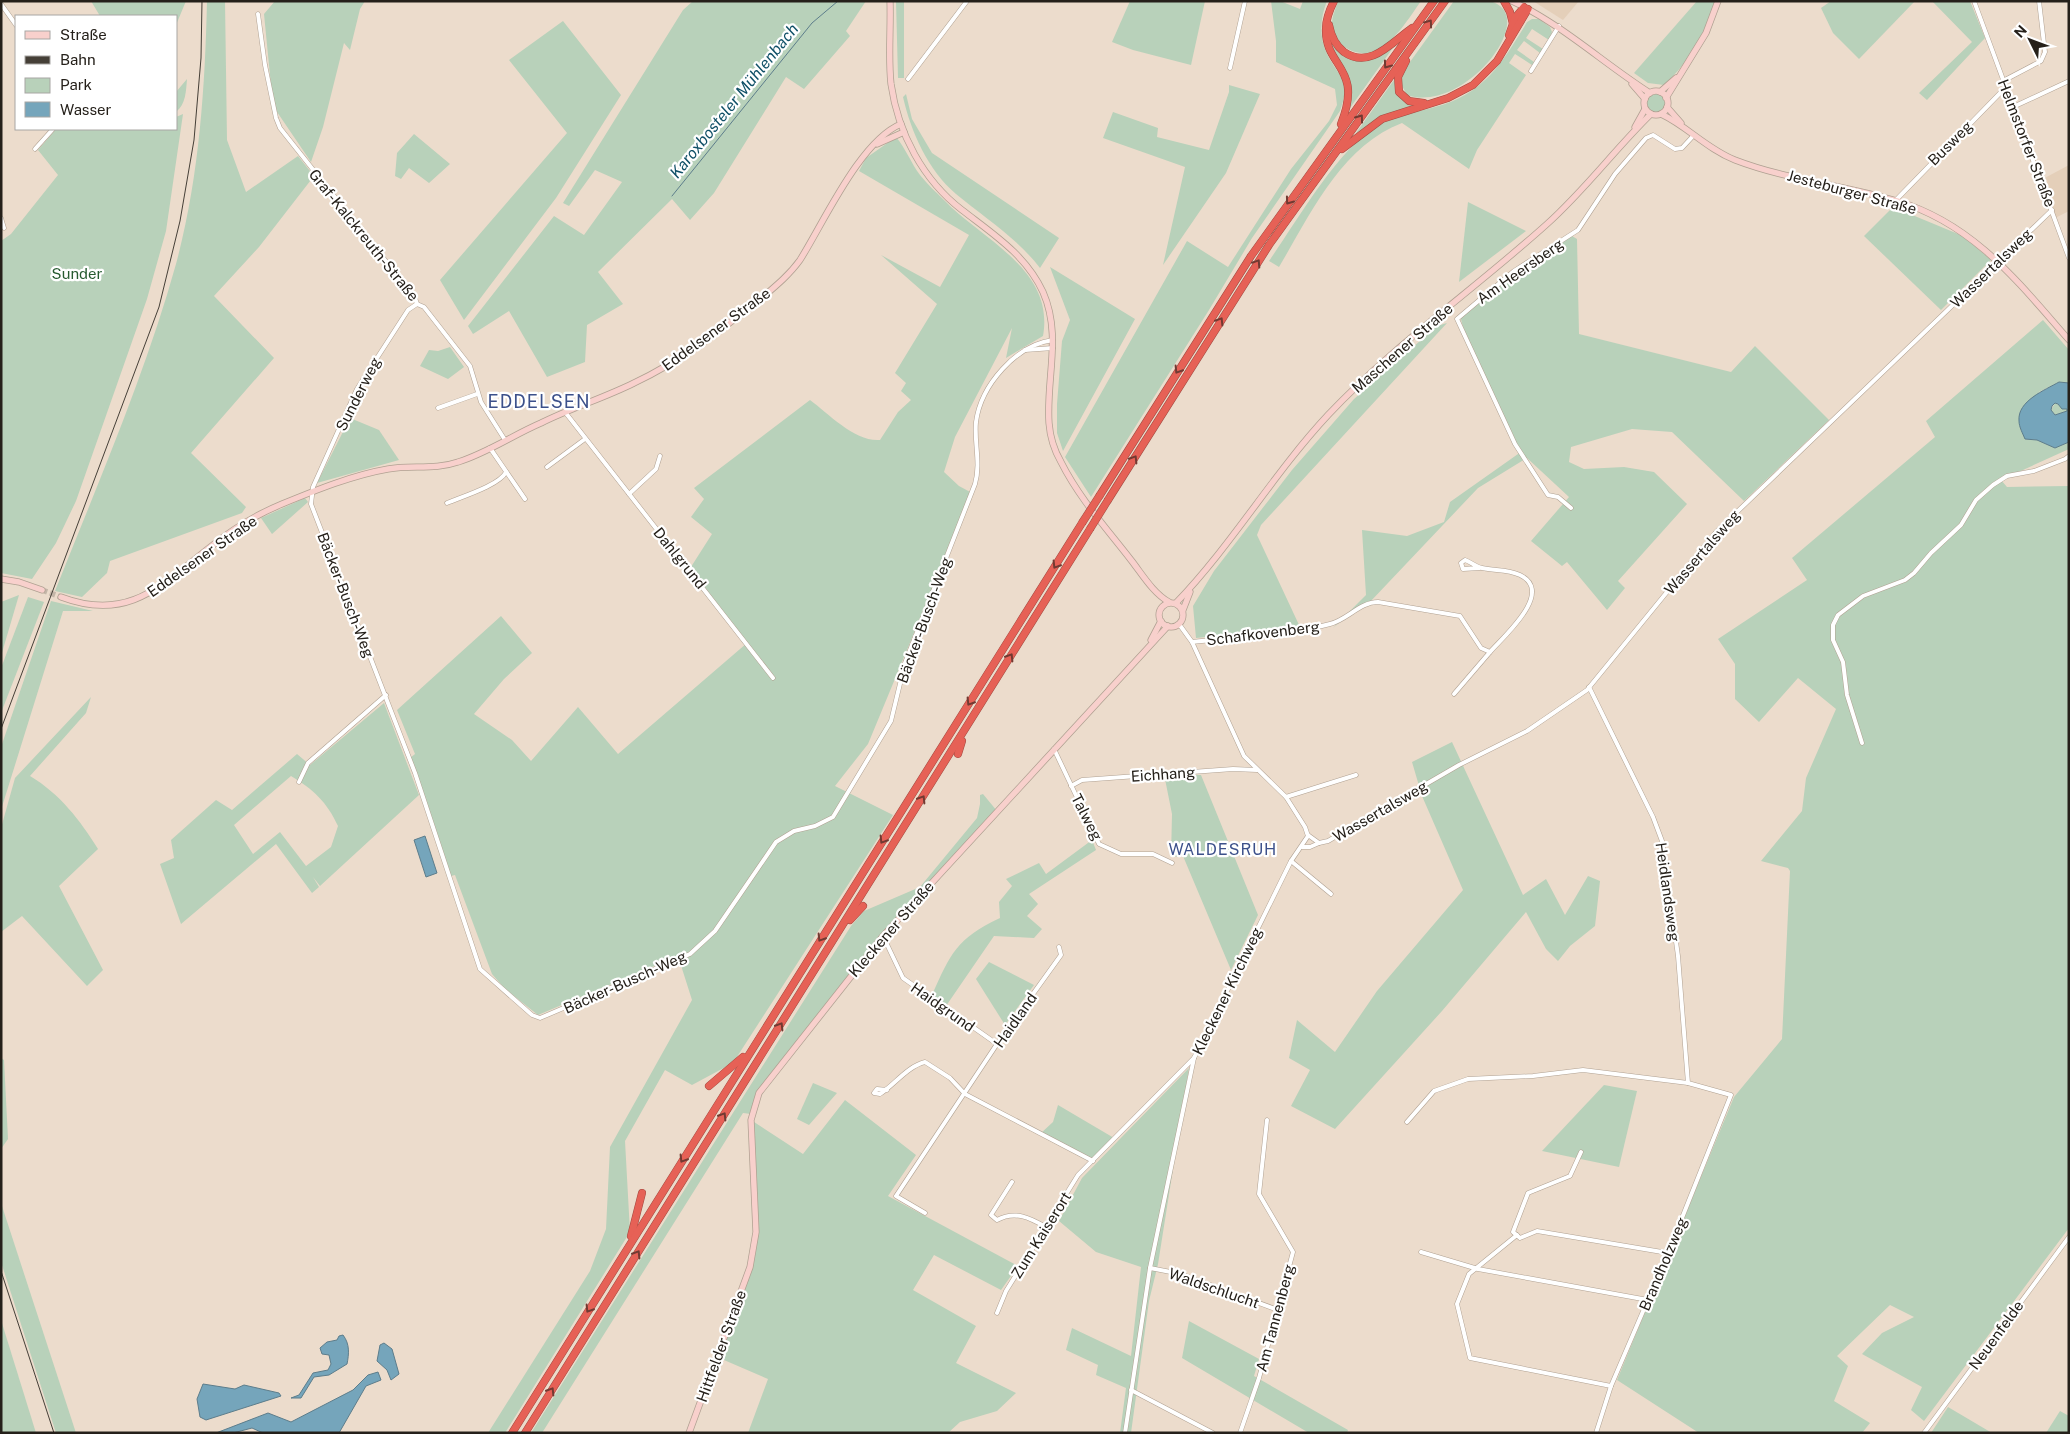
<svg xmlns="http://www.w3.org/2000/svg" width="2070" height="1434" viewBox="0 0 2070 1434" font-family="'Public Sans',sans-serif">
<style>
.built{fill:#e4cfb9}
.green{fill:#b8d1ba;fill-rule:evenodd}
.water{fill:#75a5bb;stroke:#5d7d8b;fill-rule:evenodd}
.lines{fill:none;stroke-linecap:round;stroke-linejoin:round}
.stream{stroke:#5d7d8b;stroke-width:1}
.secondary-tunnel{stroke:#c4b6a8;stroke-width:5.5;stroke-dasharray:5.5 3;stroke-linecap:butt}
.street-casing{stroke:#b0a192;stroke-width:5}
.secondary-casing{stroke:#b0a192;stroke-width:7}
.highway-casing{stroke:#a24a41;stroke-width:8}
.street{stroke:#fff;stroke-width:4}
.secondary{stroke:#f8d0cc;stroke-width:5.5}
.highway{stroke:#e66156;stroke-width:7}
.rail{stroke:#453f37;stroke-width:1}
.highway-bridge-casing{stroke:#a24a41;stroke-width:8;stroke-linecap:butt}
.highway-bridge{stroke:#e66156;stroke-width:7}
.oneway{stroke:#723a32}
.labels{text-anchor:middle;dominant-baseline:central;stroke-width:4.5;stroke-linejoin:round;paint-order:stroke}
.street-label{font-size:15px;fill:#25201a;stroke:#fff}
.park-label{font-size:15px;fill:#275b30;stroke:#fff}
.water-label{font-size:16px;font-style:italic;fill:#105067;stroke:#fff}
.neighbourhood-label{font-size:16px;letter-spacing:1px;fill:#3c508a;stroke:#fff}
.quarter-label{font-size:18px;letter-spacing:1px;fill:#3c508a;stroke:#fff}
</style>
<rect width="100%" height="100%" fill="#ecdccc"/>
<g class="built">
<path d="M1533 1H1579L1563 20Z"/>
<path d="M2069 165V211L2055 218 2041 180Z"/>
</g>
<g class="green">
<path d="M91 1H186L176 25V16H100Z"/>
<path d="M207 1H225L227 140 246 192 298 156 314 176 259 247 214 296 274 358 191 453 246 507 242 513 110 561 107 573 82 597 55 591C98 483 145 375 176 264 199 179 205 89 207 1Z"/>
<path d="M275 1H365L360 9 350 50 344 43 323 127 311 162 273 106 264 14Z"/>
<path d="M693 1H866L846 31 850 36 804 89 786 77 714 193 690 220 672 199 598 272 623 304 587 325 585 362 547 377 509 311 473 334 468 326 554 216 584 235 622 182 595 170 569 206 563 203 683 10Z"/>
<path d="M896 1H904V78H898Z"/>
<path d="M1130 1H1205L1191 65 1133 50 1112 42Z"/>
<path d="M1271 1H1280L1300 9 1303 1H1327C1320 18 1319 37 1327 54 1340 79 1351 80 1340 111L1252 238 1209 310 1091 497 1065 457 1187 241 1228 267 1291 169 1329 121 1337 105 1335 89 1276 62V41Z"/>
<path d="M1338 1H1421C1409 18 1396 40 1377 50 1359 60 1331 45 1332 24 1332 16 1336 8 1338 1Z"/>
<path d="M1454 1C1465 1 1478 0 1489 1 1543 13 1465 115 1407 95L1401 84 1402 73Z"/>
<path d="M1697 1H1716C1704 34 1690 61 1664 85L1648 83 1634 73Z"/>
<path d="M1831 1H1915L1859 59 1833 33 1821 8Z"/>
<path d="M1932 1H1970L1985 38 1927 100 1919 93 1972 42Z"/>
<path d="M1532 19H1539L1550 27 1552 32 1549 40 1532 29 1526 38 1543 49 1540 53 1524 41 1517 50 1534 62 1532 65 1515 54 1509 63 1526 75 1477 150 1469 169 1402 123C1341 146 1310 215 1279 267L1269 261C1297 221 1337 150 1378 125 1395 114 1416 113 1435 107 1484 94 1502 63 1527 22Z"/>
<path d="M563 21 621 95 556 198 464 320 440 280 567 133 509 60Z"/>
<path d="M1329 29 1331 36 1356 59 1395 45 1350 108V83L1331 45Z"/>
<path d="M187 79C186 91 186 104 176 112V92Z"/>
<path d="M1394 80 1396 88 1416 105 1356 133Z"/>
<path d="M1229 85 1260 94 1226 173 1163 265 1185 167 1103 138 1113 112 1158 128 1157 137 1209 150 1229 92Z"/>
<path d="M906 94 912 119 932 153 1059 238 1040 268C1017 238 985 218 956 194 928 170 911 132 903 97Z"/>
<circle cx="1656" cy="103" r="9"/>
<path d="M183 114 166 231 147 299 76 501 56 543 32 579 1 573V241L11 234 58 175 38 150 56 129H176V117Z"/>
<path d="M414 134 450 164 429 183 409 168 401 179 395 176 397 153Z"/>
<path d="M896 137C906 149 911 163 920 175 927 184 936 192 944 200 982 240 1055 269 1043 336L1006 358 1012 328 955 437 944 472 959 486 972 493 868 744 835 786 893 815 733 1063 692 1085 665 1070 625 1141 630 1232 505 1433H488L590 1271 606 1229 610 1147 692 1000 678 956 538 1015 505 989 492 974 455 875 451 876 410 758 415 754 397 710 501 616 532 653 504 679 474 714 512 740 531 761 578 707 618 754 747 643 689 570 712 534 691 517 704 499 694 488 810 400C829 414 855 442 880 440L898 412 911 400 901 391 906 383 895 373 937 304 881 255 940 287 969 235 859 171 866 158Z"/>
<path d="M1468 202 1526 231 1459 282Z"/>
<path d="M1893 207 1963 236 1991 260 1941 310 1864 236Z"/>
<path d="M1572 236 1577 239 1579 334 1731 372 1755 346 1829 420 1744 501 1672 432 1632 429 1571 447 1569 462 1584 469 1624 467 1654 472 1687 504 1618 581 1625 588 1607 610 1567 562 1562 566 1531 541 1569 497 1527 458 1478 488 1370 602 1351 613 1333 628 1366 595 1362 530 1407 536 1444 522 1450 502 1518 454V446C1510 427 1459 328 1461 317L1516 271Z"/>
<path d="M1050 267 1135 319 1063 451 1057 433V404L1062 341 1070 320Z"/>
<path d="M2043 320 2069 350V383L2059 382 2039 392 2025 439 2037 440 2055 448 2069 442V449L2001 480 2007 487 2069 486V1228L1924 1421 1911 1410 1922 1387 1862 1354 1882 1333 1914 1317 1890 1305 1837 1356 1848 1366 1834 1401 1870 1423 1862 1433H1699L1617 1380 1734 1097 1782 1039 1790 871 1788 868 1761 861 1802 811 1806 778 1836 709 1798 678 1759 722 1735 699V664L1718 639 1807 580 1792 558 1935 437 1926 421Z"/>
<path d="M1447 323 1261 525 1257 535 1300 627 1196 638 1193 606 1214 571 1292 470 1354 399 1437 326Z"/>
<path d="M450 347 464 367 448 379 420 366 429 350 438 351Z"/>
<path d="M2055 403 2067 409V411L2055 415 2051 410Z"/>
<path d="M350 418 379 430 399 460 317 483Z"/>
<path d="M305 498 308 502 272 534 261 518Z"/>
<path d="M19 595 1 656V602Z"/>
<path d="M28 597 44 602 1 713V668Z"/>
<path d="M51 601 93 611H63L1 810V747Z"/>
<path d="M91 697 86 713 30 776C60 794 80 820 98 849L59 886 103 970 87 986 22 916 1 932V828L15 778Z"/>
<path d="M384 703 419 795 320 886 313 877 319 887 312 893 276 844 181 924 160 864 174 858 171 840 216 800 232 810 297 754 310 765ZM291 776C313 789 327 802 338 826L331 847 306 866 280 832 253 854 234 825Z"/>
<path d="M1452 742 1523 895 1546 879 1565 915 1588 876 1600 881 1595 926 1570 946 1558 961 1546 949 1526 912 1442 1011 1335 1129 1291 1106 1310 1070 1289 1058 1297 1020 1335 1052 1377 991 1463 890 1422 796 1412 762Z"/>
<path d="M1164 774 1201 775 1258 915 1231 970 1183 856 1171 857 1172 814Z"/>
<path d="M983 794 997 811 882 936 764 1084 751 1114 743 1113 542 1433H531L851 926 864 911 920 887 977 818 980 804V795Z"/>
<path d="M1092 840 1096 850 1029 894 1038 904 1027 916 1042 929 1034 938 994 936 946 1006 932 995C951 953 956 939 1000 918L999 902 1012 886 1006 879 1039 863 1046 874Z"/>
<path d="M989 962 1034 985 1005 1025 976 979Z"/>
<path d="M1 1058 4 1060 8 1139 1 1149Z"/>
<path d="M1189 1068 1158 1264 1149 1301 1131 1433H1120L1126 1388 1096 1375 1098 1365 1066 1350 1072 1328 1131 1356 1141 1267 1096 1252 1059 1221 1082 1178Z"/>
<path d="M813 1083 837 1093 809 1125 797 1119Z"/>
<path d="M1604 1085 1637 1091 1619 1167 1542 1151Z"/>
<path d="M845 1100 916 1155 888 1196 1018 1266 1001 1290 934 1255 913 1290 976 1326 956 1363 1016 1393 997 1411 960 1422 948 1433H748L768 1379 717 1357 755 1250 751 1120 803 1154Z"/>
<path d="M1058 1105 1114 1138 1093 1161 1040 1134 1053 1122Z"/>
<path d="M1 1203 76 1433H56L1 1262Z"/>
<path d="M1 1320 36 1433H1Z"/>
<path d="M1189 1321 1259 1359 1254 1376 1348 1430 1347 1433H1309L1182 1358Z"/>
<path d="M1948 1407 1992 1433H1931Z"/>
<path d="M2060 1411 2069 1416V1433H2046Z"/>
</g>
<g class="water">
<path d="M2059 382 2069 383V442L2055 448 2037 440 2025 439C2023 434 2019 427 2019 421 2017 401 2045 390 2059 382ZM2055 403 2058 404 2062 409H2067V411L2055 415 2051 410 2052 406Z"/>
<path d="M425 836 437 873 426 877 414 840Z"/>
<path d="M343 1335C350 1344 349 1354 347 1364L329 1375 314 1377 301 1398H291L299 1395 313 1373 328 1370 331 1364 329 1355 322 1354 320 1348 327 1342 337 1340 339 1336Z"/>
<path d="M384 1343 392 1349 399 1374 391 1380 387 1370 377 1361 380 1345Z"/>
<path d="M378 1372 381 1380 366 1386 339 1433H263L252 1428 233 1433H216L268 1413 291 1422 353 1390 368 1375Z"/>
<path d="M203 1384 235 1389 244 1385 279 1393 281 1396 206 1420 200 1417 197 1399Z"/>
</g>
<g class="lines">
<path class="stream" d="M672 196 812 23 838 1"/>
<path class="secondary-tunnel" d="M42 590 61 597"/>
<g class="street-casing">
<g id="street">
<path d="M1974 1 2069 258"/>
<path d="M1 4 16 25"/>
<path d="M258 14 265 65 276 118 280 128 415 298 417 304 424 307 470 366 481 402 505 440"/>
<path d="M1230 68 1245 1"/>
<path d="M1531 71 1559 26"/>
<path d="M908 79 967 1"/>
<path d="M2003 81 2041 61 2045 52 2039 1"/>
<path d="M2013 107 2069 81"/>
<path d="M35 149 53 129"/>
<path d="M1896 200 2006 87"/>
<path d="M1 218 4 228"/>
<path d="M417 304 408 310 357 389 313 487 311 504 415 773 480 969 532 1015 540 1018 690 954 715 931 776 842 794 831 815 826 833 817 891 721 905 663 975 484C981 463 974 443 976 422 981 385 1016 345 1053 340"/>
<path d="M1025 350 1053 348"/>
<path d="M438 408 477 394"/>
<path d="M565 412 773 678"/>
<path d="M490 448 525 499"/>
<path d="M547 467 585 439"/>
<path d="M629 494 656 469 660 456"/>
<path d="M447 503C461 497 500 485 506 472"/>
<path d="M1571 508 1558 497 1548 495 1515 444 1457 319 1514 271 1578 230 1615 174 1646 138 1653 135 1675 149 1682 148 1694 135"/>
<path d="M1192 642C1237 637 1285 636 1330 624 1347 620 1360 602 1378 602L1460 616 1481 648 1490 652C1504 636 1555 592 1520 575 1507 569 1495 571 1482 568 1476 567 1471 562 1465 560L1461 563 1463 569 1480 568"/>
<path d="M1589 687 1653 817 1662 841 1678 956 1688 1083"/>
<path d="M1454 694 1490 652"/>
<path d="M1862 743 1847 695 1843 662 1833 640V625L1838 615 1863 596 1905 580 1914 573 1931 553 1961 525 1976 500 1993 485 2007 476 2034 471 2065 459 2069 456"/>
<path d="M1054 749 1099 844 1121 854H1153L1172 863"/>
<path d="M299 782 308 763 386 695"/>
<path d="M1071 786 1082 780 1233 769 1257 770"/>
<path d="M1286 797 1356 775"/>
<path d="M1308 835 1319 843 1328 841 1459 765 1527 731 1587 690 1716 532 2052 210"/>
<path d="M1302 847H1310L1319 843"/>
<path d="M1291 861 1331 894"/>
<path d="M883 936 903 978 997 1044"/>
<path d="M887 1090 877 1089 874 1093 880 1094C894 1085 908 1066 925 1062L950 1078 965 1094 1093 1161"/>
<path d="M1407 1122 1434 1091 1468 1079 1533 1076 1583 1070 1688 1083 1731 1095 1668 1253 1611 1386 1596 1433"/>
<path d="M1581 1152 1570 1176 1528 1193 1513 1232 1520 1238 1537 1231 1668 1253"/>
<path d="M1012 1182 991 1215 997 1220C1015 1210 1030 1218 1046 1227"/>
<path d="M925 1213 896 1196 997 1044 1061 955 1059 947"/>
<path d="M1517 1235 1469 1274 1457 1304 1470 1358 1611 1386"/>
<path d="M1421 1252 1478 1269 1648 1300"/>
<path d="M1150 1268 1181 1274 1278 1310"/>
<path d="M997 1313 1006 1291 1078 1175 1194 1058"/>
<path d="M1131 1390 1213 1433"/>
<path d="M1125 1433 1150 1268 1194 1058 1291 861 1308 836 1305 827 1286 797 1244 756 1192 642 1179 624"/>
<path d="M1240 1433 1259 1378 1293 1252 1259 1194 1267 1120"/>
<path d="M1924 1433 2069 1237"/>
</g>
</g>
<g class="secondary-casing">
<g id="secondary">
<path d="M890 1C891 29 888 57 891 84 898 133 923 180 962 210 993 234 1026 255 1043 292 1062 335 1046 378 1049 423 1050 436 1054 450 1061 462 1079 498 1107 529 1131 560 1142 574 1153 593 1169 602"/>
<path d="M1512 1C1563 25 1603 63 1650 93"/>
<path d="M1632 84 1645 99"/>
<circle cx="1656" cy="103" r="12"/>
<path d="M1660 92 1676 78"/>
<path d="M1666 98 1706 33 1718 1"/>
<path d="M1667 107 1681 123"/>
<path d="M1661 114C1687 126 1707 149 1735 160 1787 180 1844 185 1897 201 1974 224 2018 282 2069 340"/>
<path d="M1635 127 1645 109"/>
<path d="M877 144 904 132"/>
<path d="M1 579 19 582 42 590"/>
<path d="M61 597C130 623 162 584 213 545 234 528 258 514 282 504 316 490 353 475 388 469 412 465 435 470 458 462 487 453 513 435 541 423 571 408 604 398 634 383 681 361 724 328 764 296 777 285 790 274 800 260 824 222 860 141 901 124"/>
<circle cx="1171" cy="615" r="12"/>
<path d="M1176 603C1232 545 1273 474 1328 415 1395 344 1475 289 1547 224 1585 190 1615 149 1651 114"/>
<path d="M1183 610 1190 592"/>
<path d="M1151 640 1161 621"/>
<path d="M689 1433 750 1267 756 1232 751 1120 759 1093 883 936 1168 626"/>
</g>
</g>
<g class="highway-casing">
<g id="highway">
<path d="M1334 1C1330 9 1326 19 1326 28 1324 68 1364 66 1341 124"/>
<path d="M1504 1 1510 12 1513 24"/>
<path d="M1329 25C1331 36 1335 45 1344 52 1370 70 1392 42 1412 28"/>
<path d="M1509 35 1515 18 1524 7"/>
<path d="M1406 61 1398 77 1399 92 1409 101 1424 103"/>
<path d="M1342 149 1382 119 1448 98 1473 85 1497 61 1528 9"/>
<path d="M1100 495 1251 256 1434 1"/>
<path d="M1108 500 1269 245 1445 1"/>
<path d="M958 754 962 741"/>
<path d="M850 920 863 906"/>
<path d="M709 1086 743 1057"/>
<path d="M631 1236 642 1193"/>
<path d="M512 1433 1082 523"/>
<path d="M525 1433 1090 529"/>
</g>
</g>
<use href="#street" class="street"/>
<use href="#secondary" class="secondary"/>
<use href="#highway" class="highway"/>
<g class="rail">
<path d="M1 729 159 307 180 221 194 140 201 58 202 1"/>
<path d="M1 1271 54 1433"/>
</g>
<g class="highway-bridge-casing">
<g id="highway-bridge">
<path d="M1082 523 1100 495"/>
<path d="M1090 529 1108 500"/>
</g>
</g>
<use href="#highway-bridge" class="highway-bridge"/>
</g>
<defs><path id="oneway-chevron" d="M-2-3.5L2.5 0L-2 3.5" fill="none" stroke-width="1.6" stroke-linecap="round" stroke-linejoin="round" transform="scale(1.25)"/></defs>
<g class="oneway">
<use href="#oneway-chevron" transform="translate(1429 23) rotate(-54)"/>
<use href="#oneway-chevron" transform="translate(1387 65) rotate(126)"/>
<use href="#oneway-chevron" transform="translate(1360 118) rotate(-54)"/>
<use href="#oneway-chevron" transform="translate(1289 201) rotate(126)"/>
<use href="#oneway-chevron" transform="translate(1257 263) rotate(-57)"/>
<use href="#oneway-chevron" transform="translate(1220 321) rotate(-58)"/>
<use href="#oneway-chevron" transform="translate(1178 370) rotate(122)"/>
<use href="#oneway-chevron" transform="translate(1134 459) rotate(-58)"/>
<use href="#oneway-chevron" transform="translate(1056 565) rotate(122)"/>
<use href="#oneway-chevron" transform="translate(1010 657) rotate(-58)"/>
<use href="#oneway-chevron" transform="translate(970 702) rotate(122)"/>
<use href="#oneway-chevron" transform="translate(922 799) rotate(-58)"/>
<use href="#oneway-chevron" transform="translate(883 840) rotate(122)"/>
<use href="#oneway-chevron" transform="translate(821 938) rotate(122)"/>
<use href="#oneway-chevron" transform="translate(780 1026) rotate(-58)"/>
<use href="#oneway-chevron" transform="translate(723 1116) rotate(-58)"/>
<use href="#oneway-chevron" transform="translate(683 1159) rotate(122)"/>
<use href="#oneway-chevron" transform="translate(637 1254) rotate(-58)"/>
<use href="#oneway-chevron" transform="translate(589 1309) rotate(122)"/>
<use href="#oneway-chevron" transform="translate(551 1391) rotate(-58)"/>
</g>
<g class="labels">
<g class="street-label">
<text transform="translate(1950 143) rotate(-45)">Busweg</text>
<text transform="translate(2027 143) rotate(69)">Helmstorfer Straße</text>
<text transform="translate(1852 192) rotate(15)">Jesteburger Straße</text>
<text transform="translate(364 235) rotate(51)">Graf-Kalckreuth-Straße</text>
<text transform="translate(1991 268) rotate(-44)">Wassertalsweg</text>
<text transform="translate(1520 271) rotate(-35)">Am Heersberg</text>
<text transform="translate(716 329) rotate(-36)">Eddelsener Straße</text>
<text transform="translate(1402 348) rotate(-41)">Maschener Straße</text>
<text transform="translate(358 394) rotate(-63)">Sunderweg</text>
<text transform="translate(1702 552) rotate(-49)">Wassertalsweg</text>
<text transform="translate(202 556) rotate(-35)">Eddelsener Straße</text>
<text transform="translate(680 558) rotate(51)">Dahlgrund</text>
<text transform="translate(346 595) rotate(69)">Bäcker-Busch-Weg</text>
<text transform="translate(924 620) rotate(-70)">Bäcker-Busch-Weg</text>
<text transform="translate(1263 633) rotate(-7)">Schafkovenberg</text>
<text transform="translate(1163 774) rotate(-4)">Eichhang</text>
<text transform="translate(1380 811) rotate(-30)">Wassertalsweg</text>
<text transform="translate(1087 817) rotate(63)">Talweg</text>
<text transform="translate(1668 892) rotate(82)">Heidlandsweg</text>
<text transform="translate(891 929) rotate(-49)">Kleckener Straße</text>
<text transform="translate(625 982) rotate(-24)">Bäcker-Busch-Weg</text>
<text transform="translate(1227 991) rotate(-64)">Kleckener Kirchweg</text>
<text transform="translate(943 1007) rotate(35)">Haidgrund</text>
<text transform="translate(1015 1020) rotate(-55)">Haidland</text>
<text transform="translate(1041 1235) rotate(-58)">Zum Kaiserort</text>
<text transform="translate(1663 1264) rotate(-67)">Brandholzweg</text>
<text transform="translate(1214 1288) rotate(19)">Waldschlucht</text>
<text transform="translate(1275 1318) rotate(-75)">Am Tannenberg</text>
<text transform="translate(1996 1335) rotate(-54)">Neuenfelde</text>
<text transform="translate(721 1346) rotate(-70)">Hittfelder Straße</text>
</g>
<g class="park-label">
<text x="77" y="273">Sunder</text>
</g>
<g class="water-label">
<text transform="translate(734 101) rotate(-51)">Karoxbosteler Mühlenbach</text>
</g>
<g class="neighbourhood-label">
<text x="1223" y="849">WALDESRUH</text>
</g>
<g class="quarter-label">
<text x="539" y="401">EDDELSEN</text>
</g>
</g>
<rect width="2070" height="1434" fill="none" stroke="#25201a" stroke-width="5"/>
<rect x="15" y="15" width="162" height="115" fill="#ffffff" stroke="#a8a6a3"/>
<rect x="25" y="31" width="25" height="8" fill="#f8d0cc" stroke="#a8a6a3"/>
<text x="60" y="40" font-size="15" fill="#25201a">Straße</text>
<rect x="25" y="56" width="25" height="8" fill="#453f37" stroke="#a8a6a3"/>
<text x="60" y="65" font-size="15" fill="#25201a">Bahn</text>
<rect x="25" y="78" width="25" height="15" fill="#b8d1ba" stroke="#a8a6a3"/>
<text x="60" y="90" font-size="15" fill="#25201a">Park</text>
<rect x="25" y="102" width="25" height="15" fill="#75a5bb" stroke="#a8a6a3"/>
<text x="60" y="115" font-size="15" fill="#25201a">Wasser</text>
<g transform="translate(2030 40) rotate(312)" stroke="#ffffff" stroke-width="4" paint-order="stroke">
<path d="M0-4L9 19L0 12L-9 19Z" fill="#25201a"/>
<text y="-8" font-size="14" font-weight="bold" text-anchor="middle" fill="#25201a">N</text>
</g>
</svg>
